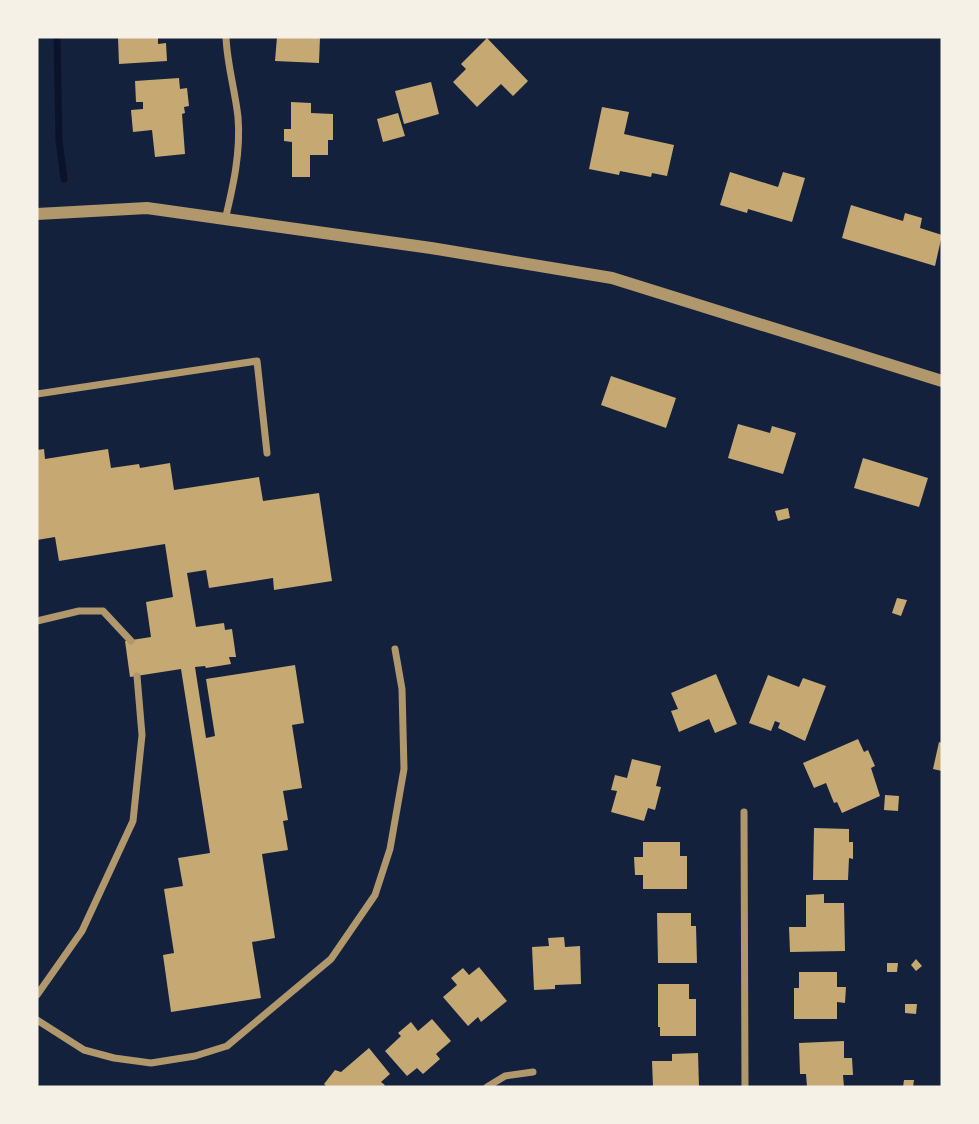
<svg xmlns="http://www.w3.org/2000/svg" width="979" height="1124" viewBox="0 0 979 1124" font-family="'Archivo Narrow',sans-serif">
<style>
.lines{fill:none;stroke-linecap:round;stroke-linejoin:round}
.stream{stroke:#0b132b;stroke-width:7}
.building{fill:#c6a872}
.minor{stroke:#b1986c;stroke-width:7}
.tertiary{stroke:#b1986c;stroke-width:12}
</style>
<rect width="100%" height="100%" fill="#14213d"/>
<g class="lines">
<path class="stream" d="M57 37 59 140 64 179"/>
</g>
<g class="building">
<path d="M118 37H158V44L166 43 167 61 119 64Z"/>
<path d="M277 37H320L319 63 275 61Z"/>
<path d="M487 38 528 81 513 96 501 84 477 107 453 82 466 69 461 64Z"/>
<path d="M179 78 180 89 187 88 189 106 184 107 185 113 182 114 185 154 155 157 152 130 133 132 131 110 143 109V102H136L135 81Z"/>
<path d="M431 82 439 114 404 124 395 91Z"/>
<path d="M291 102 311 103V113L333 114V140H328V155H310V177H292V142L284 141V129H291Z"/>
<path d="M602 107 629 112 624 134 674 145 667 176 652 173 651 177 620 171 619 175 589 169Z"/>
<path d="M398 113 405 136 383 142 377 119Z"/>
<path d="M730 172 778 187 783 172 805 178 792 222 748 209 747 213 720 205Z"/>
<path d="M851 205 903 221 905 213 922 218 920 228 942 235 935 266 842 238Z"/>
<path d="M611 376 676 398 666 428 601 405Z"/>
<path d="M738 424 770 433 772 426 796 433 783 474 728 458Z"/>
<path d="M44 449 45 459 108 449 111 468 139 464 140 468 170 463 174 490 259 477 263 501 319 493 332 581 274 590 273 578 209 588 206 570 187 573 196 627 224 623 225 630 232 629 236 657H229L231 664 206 668 205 666 195 667 206 738 215 736 206 679 295 665 304 723 292 725 302 788 283 791 288 820 283 821 288 850 262 854 275 938 252 942 261 998 171 1012 163 955 174 953 164 889 183 886 178 858 210 853 181 669 130 677 125 641 151 637 146 602 173 597 165 544 59 561 55 537 37 540V450Z"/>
<path d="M863 458 928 478 919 507 854 488Z"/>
<path d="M788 508 790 518 778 521 775 511Z"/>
<path d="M897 598 907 600 901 616 892 613Z"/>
<path d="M716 674 737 724 715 733 709 719 679 732 671 711 678 709 671 693Z"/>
<path d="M768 675 799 687 803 678 826 686 805 741 778 728 780 723 775 721 771 731 749 723Z"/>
<path d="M858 739 864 752 868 750 875 766 871 768 880 796 842 813 837 802 834 803 826 783 814 788 803 763Z"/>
<path d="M939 742 942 743V771L933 769Z"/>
<path d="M632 759 661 766 656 786 661 787 655 810 648 808 644 821 611 812 617 791 611 790 615 775 627 778Z"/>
<path d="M885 795 899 796 898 811 884 810Z"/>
<path d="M814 828 849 829V842H853V859L849 858 848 880H813Z"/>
<path d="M643 842H680V856H687V889H643V875H635L634 857H643Z"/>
<path d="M824 894V903H844L845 951 790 952 789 927H806V895Z"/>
<path d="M657 913H691V926H696L697 963H658Z"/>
<path d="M564 937 565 947 580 946 581 984 555 985V989L534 990 532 947 549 946 548 938Z"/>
<path d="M916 959 922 966 916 971 911 965Z"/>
<path d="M887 963H898L897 972H887Z"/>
<path d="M479 967 507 1001 481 1022 478 1017 468 1026 443 997 457 985 451 978 463 968 469 975Z"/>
<path d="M799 972H837V987H846L845 1003 837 1002V1019H794V988H799Z"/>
<path d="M658 984H689V999H696V1036H660V1027H658Z"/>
<path d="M905 1004H917L916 1014 905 1013Z"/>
<path d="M432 1019 451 1041 436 1054 440 1059 423 1074 417 1068 407 1076 385 1051 401 1036 398 1033 411 1022 418 1031Z"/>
<path d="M844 1041V1058H852L853 1075H843L844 1087H807L806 1074H800L799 1043Z"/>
<path d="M369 1048 390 1074 381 1082 385 1085 382 1087H327L324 1084 335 1070 341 1072Z"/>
<path d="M698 1053 699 1087H653L652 1061H672V1054Z"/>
<path d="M904 1080H914L913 1087H903Z"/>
</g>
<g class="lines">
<g class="minor">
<path d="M225 220C233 187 241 152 238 117 235 90 227 64 226 37"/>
<path d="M37 394 257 361 267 453"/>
<path d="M37 621 79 611H103L131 641"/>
<path d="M744 812 745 1087"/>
<path d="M37 995 82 931 133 821 142 735 137 676"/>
<path d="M37 1020 84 1050 114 1058 151 1063 195 1056 227 1046 331 959 375 895 390 849 404 769 402 689 395 649"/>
<path d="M487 1087 505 1076 533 1072"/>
</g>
<path class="tertiary" d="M37 214 147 208 431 248 612 278 942 381"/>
</g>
<rect width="979" height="1124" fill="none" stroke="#f6f1e7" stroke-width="77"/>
</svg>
